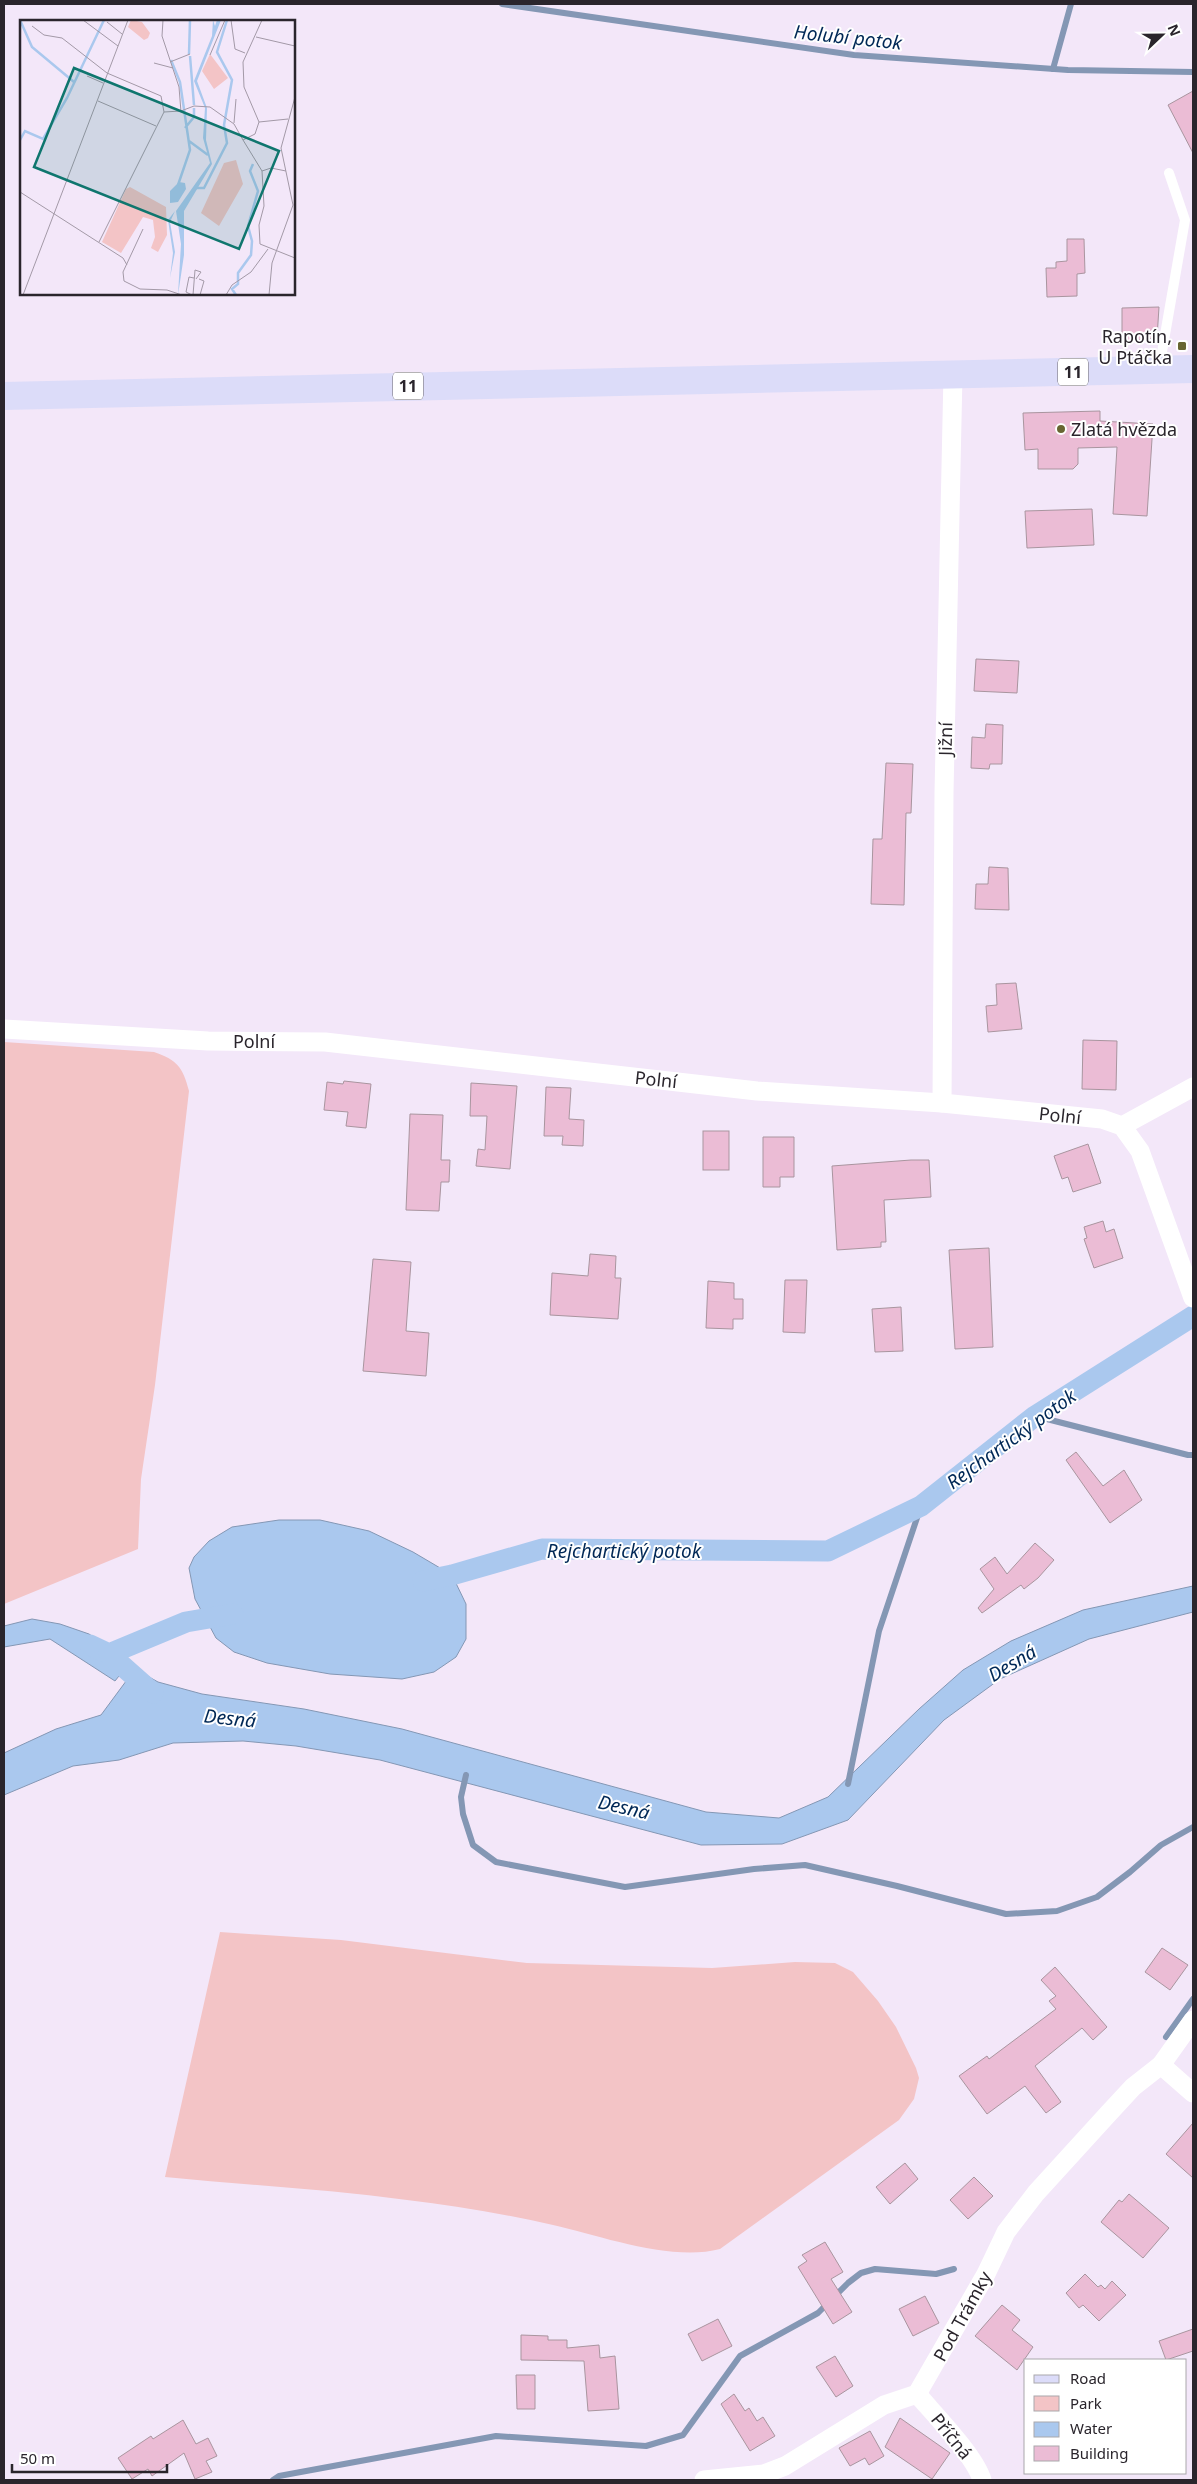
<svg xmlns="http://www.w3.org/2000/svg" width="1197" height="2484" viewBox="0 0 1197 2484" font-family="'Noto Sans',sans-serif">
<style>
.green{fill:#f3c4c6}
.water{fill:#aac8ee;stroke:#8497b4}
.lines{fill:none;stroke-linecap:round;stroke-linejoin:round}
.stream{stroke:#8497b4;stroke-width:6}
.canal{stroke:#aac8ee;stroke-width:21}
.building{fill:#ebbcd5;stroke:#a9959f}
.lane{stroke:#fff;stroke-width:10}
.street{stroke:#fff;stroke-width:19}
.primary{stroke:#dcdcf9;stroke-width:28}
.poi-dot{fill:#686532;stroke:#fff;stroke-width:2}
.labels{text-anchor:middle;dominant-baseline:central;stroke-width:4;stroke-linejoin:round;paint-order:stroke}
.shield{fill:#fff;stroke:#6a666b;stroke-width:1}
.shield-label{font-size:16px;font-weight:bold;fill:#2a252c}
.poi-label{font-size:18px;fill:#2a252c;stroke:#fff;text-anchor:end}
.street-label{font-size:18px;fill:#2a252c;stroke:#fff}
.water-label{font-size:19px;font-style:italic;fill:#002856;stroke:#fff}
.inset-river{fill:none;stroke:#aac8ee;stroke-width:2.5}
.inset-road{fill:none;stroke:#a399a7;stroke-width:1}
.view{fill:#0f766e;fill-opacity:0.15;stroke:#0f766e;stroke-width:2.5}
.inset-edge{fill:none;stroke:#2a252c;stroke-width:2.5}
</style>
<rect width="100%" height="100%" fill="#f3e7f9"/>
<g class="green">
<path d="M4 1042 154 1052C177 1060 183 1067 189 1091L155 1385 141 1479 138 1549 4 1604Z"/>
<path d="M220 1932 341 1940 527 1963 712 1968 795 1962 835 1963 853 1972 878 2001 896 2027 916 2068 919 2078 914 2099 899 2120 720 2249C672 2262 601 2236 553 2225 505 2214 455 2206 407 2200 327 2189 246 2185 165 2177Z"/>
</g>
<g class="water">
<path d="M279 1520H320L369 1531 413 1552 452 1575 466 1604V1639L456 1657 434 1672 402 1679 330 1674 267 1663 234 1652 216 1638 195 1599 189 1568 194 1557 209 1541 232 1527Z"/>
<path d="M1193 1586V1612L1089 1639 1000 1679 944 1720 848 1820 782 1844 701 1845 380 1760 296 1746 243 1741 173 1743 119 1760 73 1766 4 1795V1753L56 1729 101 1715 135 1669 158 1682 202 1694 304 1709 402 1729 706 1812 779 1818 828 1797 919 1709 963 1670 1011 1641 1083 1610Z"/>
<path d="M32 1619 60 1624 89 1634 130 1662 115 1681 50 1639 4 1647V1626Z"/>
</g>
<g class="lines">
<g class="stream">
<path d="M502 4 854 55 1068 70 1193 72"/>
<path d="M1053 69 1071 4"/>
<path d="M1035 1416 1188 1455H1193"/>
<path d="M466 1775 461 1797 463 1814 473 1845 496 1862 625 1887 754 1869 805 1865 897 1886 1006 1914 1057 1911 1097 1897 1130 1872 1161 1845 1193 1827"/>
<path d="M848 1784 879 1631 921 1506"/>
<path d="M1166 2037 1193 1999"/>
<path d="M273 2480 279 2476 496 2436 646 2446 683 2435 740 2356 818 2313 848 2283 861 2273 875 2269 936 2274 954 2269"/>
</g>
<g class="canal">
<path d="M423 1581 452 1575 542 1549 828 1551 921 1506 1035 1416 1193 1316"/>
<path d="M90 1645 109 1654 186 1622 233 1614"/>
<path d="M109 1654 153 1693"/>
</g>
</g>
<g class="building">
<path d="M1193 91V153L1168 105Z"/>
<path d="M1067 239H1084L1085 273 1077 274V296L1047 297 1046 268H1056V262L1067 261Z"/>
<path d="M1159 307 1157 338 1122 341V308Z"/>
<path d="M1100 411V421L1153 424 1147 516 1113 514 1117 447 1078 448V464L1073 469H1038V449L1025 450 1023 413Z"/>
<path d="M1092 509 1094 545 1027 548 1025 511Z"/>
<path d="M976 659 1019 661 1017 693 974 691Z"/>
<path d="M986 724 1003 725 1002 764H990L989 769 971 768 972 737 985 738Z"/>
<path d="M886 763 913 764 911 813H906L904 905 871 904 873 839H882Z"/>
<path d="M989 867 1008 868 1009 910 975 909 976 884H988Z"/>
<path d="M1016 983 1022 1029 988 1032 986 1006 997 1005 996 984Z"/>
<path d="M1083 1040 1117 1041 1116 1090 1082 1089Z"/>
<path d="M344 1081 371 1084 366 1128 346 1126 348 1112 324 1110 327 1082 343 1084Z"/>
<path d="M471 1083 517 1086 510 1169 476 1166 478 1149 485 1150 487 1116H470Z"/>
<path d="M546 1087 571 1088 569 1119 584 1120 583 1146 562 1145 563 1136H544Z"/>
<path d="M410 1114 443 1115 441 1160H450L449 1182H441L439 1211 406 1210Z"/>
<rect x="703" y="1131" width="26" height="39"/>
<path d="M763 1137H794V1177H780V1187H763Z"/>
<path d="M1088 1144 1101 1183 1073 1192 1068 1177 1062 1179 1054 1156Z"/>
<path d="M911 1160H929L931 1197 884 1200 886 1242H881V1247L837 1250 832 1166Z"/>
<path d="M1103 1221 1106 1232 1114 1229 1123 1258 1094 1268 1084 1239 1087 1238 1084 1227Z"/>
<path d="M989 1248 993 1347 955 1349 949 1250Z"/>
<path d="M590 1254 616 1256 615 1278H621L618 1319 550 1315 552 1273 588 1276Z"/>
<path d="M373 1259 411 1262 406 1331 429 1333 426 1376 363 1371Z"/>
<path d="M785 1280H807L805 1333 783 1332Z"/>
<path d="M708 1281 734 1283V1299H743V1319H733V1329L706 1328Z"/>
<path d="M901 1307 903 1351 875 1352 872 1309Z"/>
<path d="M1076 1452 1103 1486 1124 1470 1142 1500 1110 1523 1066 1460Z"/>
<path d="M1035 1543 1054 1560 1038 1578 1024 1589 1021 1585 982 1613 978 1608 994 1589 980 1569 995 1557 1007 1574Z"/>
<path d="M1162 1948 1188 1965 1170 1990 1145 1972Z"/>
<path d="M1055 1967 1107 2027 1093 2040 1082 2028 1035 2066 1061 2102 1046 2113 1025 2086 987 2114 959 2076 987 2056 989 2059 1056 2009 1049 2001 1056 1996 1041 1980Z"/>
<path d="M1193 2123V2178L1166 2154Z"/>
<path d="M905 2163 918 2179 890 2204 876 2187Z"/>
<path d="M974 2177 993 2196 968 2219 950 2200Z"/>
<path d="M1129 2194 1169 2228 1143 2258 1101 2222 1119 2200 1122 2202Z"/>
<path d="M825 2242 843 2272 831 2279 852 2312 833 2324 798 2267 807 2261 802 2255Z"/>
<path d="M1085 2274 1098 2287 1101 2285 1105 2289 1112 2281 1126 2295 1099 2321 1083 2305 1079 2308 1066 2293Z"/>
<path d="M925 2296 939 2323 913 2336 899 2309Z"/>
<path d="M1002 2305 1020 2320 1012 2330 1033 2347 1017 2370 975 2336Z"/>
<path d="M718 2319 732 2346 702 2361 688 2334Z"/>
<path d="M1193 2329V2351L1166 2360 1159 2341Z"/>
<path d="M521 2335 548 2336V2340H567V2348L599 2345 600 2358 615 2356 619 2409 588 2411 584 2361 521 2360Z"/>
<path d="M835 2356 853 2386 836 2397 816 2367Z"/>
<path d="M516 2375H535V2409H517Z"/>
<path d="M734 2394 745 2411 749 2408 757 2421 763 2417 775 2436 750 2451 721 2404Z"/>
<path d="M900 2418 950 2453 932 2479 885 2447Z"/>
<path d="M183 2420 196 2444 208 2438 217 2456 206 2461 212 2472 195 2479 184 2453 152 2476 148 2469 132 2479 118 2458 151 2436 153 2439Z"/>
<path d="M870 2431 884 2456 869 2465 865 2458 850 2466 839 2448Z"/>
</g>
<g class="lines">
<path class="lane" d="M1159 369 1185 220 1169 173"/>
<g class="street">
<path d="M4 1029 208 1041 325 1042 757 1091 942 1103 1102 1119 1122 1126 1140 1151 1193 1298"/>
<path d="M942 1103 944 793 953 374"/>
<path d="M1122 1126 1193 1087"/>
<path d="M1193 2020 1161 2065 1193 2093"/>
<path d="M917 2394C935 2415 975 2456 982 2480"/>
<path d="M704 2480 764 2474 785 2466 884 2405 917 2394 986 2274 1006 2232 1036 2193 1108 2114 1133 2087 1161 2065"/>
</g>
<path class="primary" d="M4 396 1193 369"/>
</g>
<g class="poi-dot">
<rect x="1177" y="341" width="10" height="10" rx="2.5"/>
<circle cx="1061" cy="429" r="5"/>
</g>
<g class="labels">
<g class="shield">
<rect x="1058" y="358.5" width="30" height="27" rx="4"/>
<rect x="393" y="372.5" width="30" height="27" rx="4"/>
</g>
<g class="shield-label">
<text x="1073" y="372">11</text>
<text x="408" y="386">11</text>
</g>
<g class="poi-label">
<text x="1172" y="336">Rapotín,<tspan x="1172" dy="21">U Ptáčka</tspan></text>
<text x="1071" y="429" text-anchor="start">Zlatá hvězda</text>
</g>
<g class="street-label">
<text transform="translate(945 739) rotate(-89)">Jižní</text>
<text x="254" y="1041">Polní</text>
<text transform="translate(656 1079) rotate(6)">Polní</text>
<text transform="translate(1060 1115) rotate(6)">Polní</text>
<text transform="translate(962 2316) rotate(-61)">Pod Trámky</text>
<text transform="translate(952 2436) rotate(51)">Příčná</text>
</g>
<g class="water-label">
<text transform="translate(848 37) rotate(6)">Holubí potok</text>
<text transform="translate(1011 1439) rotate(-36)">Rejchartický potok</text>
<text x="624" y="1551">Rejchartický potok</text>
<text transform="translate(1012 1663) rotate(-31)">Desná</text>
<text transform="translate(230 1718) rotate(6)">Desná</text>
<text transform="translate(624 1807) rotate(13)">Desná</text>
</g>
</g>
<g transform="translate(20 20)">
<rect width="275" height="275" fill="#f3e7f9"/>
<path d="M111 0 122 2 130 13 128 18 124 20 108 7ZM190 34 208 58 194 69 182 51ZM216 140 223 164 199 206 181 193 204 143ZM110 167 146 187 147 215 138 232 131 228 135 217 133 200 123 197 101 233 82 222 106 169Z" fill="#f3c4c6"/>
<path d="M193 0 195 6 197 0H201L177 61 187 88 186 120 192 144 164 191V235L158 275 161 224 156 191 190 143 183 118 185 88 174 61 192 16ZM159 162 165 163 166 169 158 182 150 183V171ZM155 191 150 202 155 232 150 258 153 233 148 200Z" fill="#aac8ee"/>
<path class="inset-river" d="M0 0 12 27 54 62M169 34 170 0M170 36 174 85M151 40 160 62 170 130 158 165M165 108 174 97V88M0 120 5 111 23 119 47 78 84 0M169 121 188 135M176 168H184L207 123 204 105 212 60 197 32 207 0M216 275 212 269 218 264V253L231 235 232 221 228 206 238 171 230 151 233 144"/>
<path class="inset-road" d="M63 0 98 26M143 0 142 16 159 67 161 92M211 0 215 29 225 33M87 2 102 14M12 6 24 15 42 18 87 53 141 76 144 92M236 17 275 26M190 35 205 0M150 42 170 34M134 43 153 48M67 56 83 63M78 81 136 106M239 102 224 67 223 42 242 0M214 103 216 79M223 120 242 151 244 186 239 205 240 224 275 238M242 151 251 148 266 151M0 172 103 238 107 245M123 209 103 252 104 261 120 269 147 270 162 275M79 222 144 92 161 91 174 86 190 87 214 104 223 120 235 114 239 102 268 99M179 259 184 261 180 275M3 275 108 0M172 275 166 272 169 257 174 258M173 275 175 250 181 252 176 259M206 275 212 265 231 252 248 229M249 275 252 243 273 185 261 128 275 77"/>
<path class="view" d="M54 48 259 131 219 229 14 147Z"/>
<rect width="275" height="275" class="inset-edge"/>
</g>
<rect width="1197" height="2484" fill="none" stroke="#2a252c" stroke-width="10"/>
<rect x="1024" y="2359" width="162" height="115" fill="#ffffff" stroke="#aaa8ab"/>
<rect x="1034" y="2375" width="25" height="8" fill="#dcdcf9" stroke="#aaa8ab"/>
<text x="1070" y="2384" font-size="15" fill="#2a252c">Road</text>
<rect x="1034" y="2396" width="25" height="15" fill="#f3c4c6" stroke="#aaa8ab"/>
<text x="1070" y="2409" font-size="15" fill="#2a252c">Park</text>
<rect x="1034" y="2422" width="25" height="15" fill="#aac8ee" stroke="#aaa8ab"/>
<text x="1070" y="2434" font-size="15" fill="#2a252c">Water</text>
<rect x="1034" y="2446" width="25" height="15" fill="#ebbcd5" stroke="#aaa8ab"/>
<text x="1070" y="2459" font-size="15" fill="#2a252c">Building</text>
<g transform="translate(1162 35) rotate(68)" stroke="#ffffff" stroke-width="4" paint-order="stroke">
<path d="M0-4L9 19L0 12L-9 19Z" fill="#2a252c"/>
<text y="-8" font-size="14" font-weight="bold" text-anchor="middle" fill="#2a252c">N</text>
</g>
<path d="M12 2464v8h155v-8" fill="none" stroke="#2a252c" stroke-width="2.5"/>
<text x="20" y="2464" font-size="15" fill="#2a252c" stroke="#ffffff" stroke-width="4" paint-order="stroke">50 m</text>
</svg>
